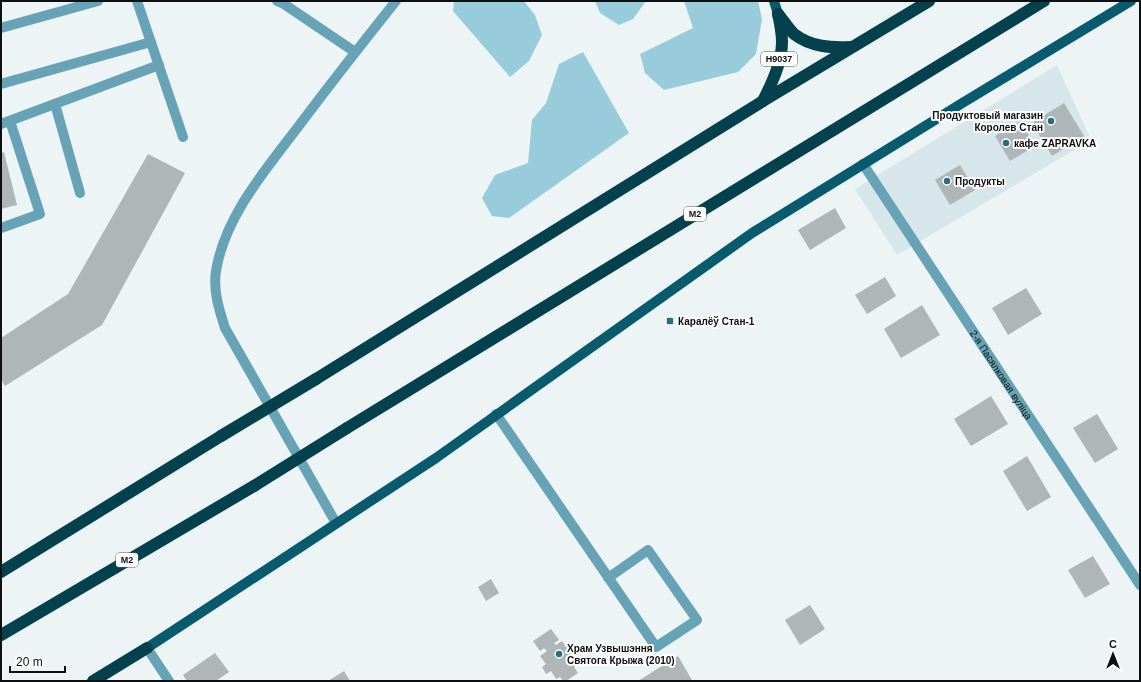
<svg xmlns="http://www.w3.org/2000/svg" width="1141" height="682" viewBox="0 0 1141 682" font-family="Arial,sans-serif">
<style>
.built{fill:#d6e6eb}
.green{fill:#99ccdb}
.building{fill:#aeb6b8}
.lines{fill:none;stroke-linecap:round;stroke-linejoin:round}
.minor{stroke:#68a3b5;stroke-width:10}
.major{stroke:#085b6d;stroke-width:10}
.highway{stroke:#05404d;stroke-width:12}
.highway-bridge{stroke:#05404d;stroke-width:12}
.poi-dot{fill:#2a6d7f;stroke:#fff;stroke-width:1.5}
.labels{text-anchor:middle;dominant-baseline:central;stroke-width:4;stroke-linejoin:round;paint-order:stroke}
.shield{fill:#fff;stroke:#565758;stroke-width:1}
.shield-label{font-size:9px;font-weight:bold;fill:#0d0f10}
.poi-label{font-size:10px;font-weight:bold;fill:#0d0f10;stroke:#fff;text-anchor:start}
.street-label{font-size:10px;fill:#0d0f10;stroke:#fff}
</style>
<rect width="100%" height="100%" fill="#ecf4f6"/>
<path class="built" d="M1057 65 1091 140 897 255 855 189Z"/>
<g class="green">
<path d="M454 1H524L535 15 542 35 529 61 510 77 453 11Z"/>
<path d="M595 1H646L633 19 619 25 600 13Z"/>
<path d="M684 1H758L762 19 756 54 738 72 664 90 645 73 640 54 693 28Z"/>
<path d="M583 52 629 133 509 218 492 216 482 198 495 175 528 163 532 120 546 103 559 64Z"/>
</g>
<g class="building">
<path d="M1064 103 1084 136 1052 156 1032 123Z"/>
<path d="M1020 121 1035 146 1010 161 995 136Z"/>
<path d="M4 152 17 205 1 209V153Z"/>
<path d="M148 154 185 173 102 325 5 386 1 379V338L68 294Z"/>
<path d="M960 165 975 190 950 205 935 180Z"/>
<path d="M835 208 846 228 810 250 798 230Z"/>
<path d="M885 277 896 296 867 314 855 295Z"/>
<path d="M1026 288 1042 314 1008 335 992 308Z"/>
<path d="M922 305 940 335 901 358 884 329Z"/>
<path d="M991 396 1008 424 971 446 954 419Z"/>
<path d="M1097 414 1118 449 1095 463 1073 428Z"/>
<path d="M1027 456 1051 497 1027 511 1003 471Z"/>
<path d="M1093 556 1110 584 1085 598 1068 570Z"/>
<path d="M491 579 499 593 486 601 478 587Z"/>
<path d="M810 605 825 629 800 645 785 620Z"/>
<path d="M551 629 559 640 554 643 556 645 562 641 568 650 573 646 578 653 571 657 576 665 574 667 578 673 566 681H563L560 677 556 679 551 671 546 674 542 667 546 664 540 656 547 651 544 648 540 651 533 641Z"/>
<path d="M215 653 229 672 216 681H187L183 675Z"/>
<path d="M678 656 692 680 638 681Z"/>
<path d="M344 671 350 681H328Z"/>
</g>
<g class="lines">
<g class="minor">
<path d="M137 1 183 137"/>
<path d="M277 1 284 4 355 52"/>
<path d="M1 28 98 1"/>
<path d="M1 84 151 42"/>
<path d="M55 104 80 193"/>
<path d="M1 124 159 65"/>
<path id="s1" d="M863 164 1140 585"/>
<path d="M1 228 40 214 10 121"/>
<path d="M496 414 503 424 656 647 697 620 648 550 608 578"/>
<path d="M336 523 225 328C219 309 213 291 216 271 225 215 268 167 301 123 332 82 364 41 396 1"/>
<path d="M147 648 169 681"/>
</g>
<g class="major">
<path d="M774 1 778 14"/>
<path d="M147 648 436 458 752 233 964 102 1131 1"/>
</g>
<g class="highway">
<path d="M778 14C783 20 788 28 794 34 811 47 831 48 851 47"/>
<path d="M763 101C772 83 782 62 782 42 782 33 780 23 778 14"/>
<path d="M316 379 763 101 929 1"/>
<path d="M347 428 1044 1"/>
<path d="M1 572 221 436"/>
<path d="M1 635 254 486"/>
<path d="M93 681 147 648"/>
</g>
<g class="highway-bridge">
<path d="M221 436 316 379"/>
<path d="M254 486 347 428"/>
</g>
</g>
<g class="poi-dot">
<circle cx="1051" cy="121" r="4"/>
<circle cx="1006" cy="143" r="4"/>
<circle cx="947" cy="181" r="4"/>
<rect x="666" y="317" width="8" height="8" rx="2"/>
<circle cx="559" cy="654" r="4"/>
</g>
<g class="labels">
<g class="shield">
<rect x="761" y="52" width="36" height="14" rx="3"/>
<rect x="684" y="207" width="22" height="14" rx="3"/>
<rect x="116" y="553" width="22" height="14" rx="3"/>
</g>
<g class="shield-label">
<text x="779" y="59">Н9037</text>
<text x="695" y="214">М2</text>
<text x="127" y="560">М2</text>
</g>
<g class="poi-label">
<text x="1043" y="115" text-anchor="end">Продуктовый магазин<tspan x="1043" dy="12">Королев Стан</tspan></text>
<text x="1014" y="143">кафе ZAPRAVKA</text>
<text x="955" y="181">Продукты</text>
<text x="678" y="321">Каралёў Стан-1</text>
<text x="567" y="648">Храм Узвышэння<tspan x="567" dy="12">Святога Крыжа (2010)</tspan></text>
</g>
<g class="street-label">
<text stroke="none"><textPath href="#s1" startOffset="252">2-я Пасялковая вуліца</textPath></text>
</g>
</g>
<rect width="1141" height="682" fill="none" stroke="#0d0f10" stroke-width="4"/>
<g transform="translate(1113 654)" stroke="#ffffff" stroke-width="3" paint-order="stroke">
<path d="M0-3L7 15L0 10L-7 15Z" fill="#0d0f10"/>
<text y="-6" font-size="11" font-weight="bold" text-anchor="middle" fill="#0d0f10">С</text>
</g>
<path d="M10 666v6h55v-6" fill="none" stroke="#0d0f10" stroke-width="2"/>
<text x="16" y="666" font-size="12" fill="#0d0f10" stroke="#ffffff" stroke-width="3" paint-order="stroke">20 m</text>
</svg>
